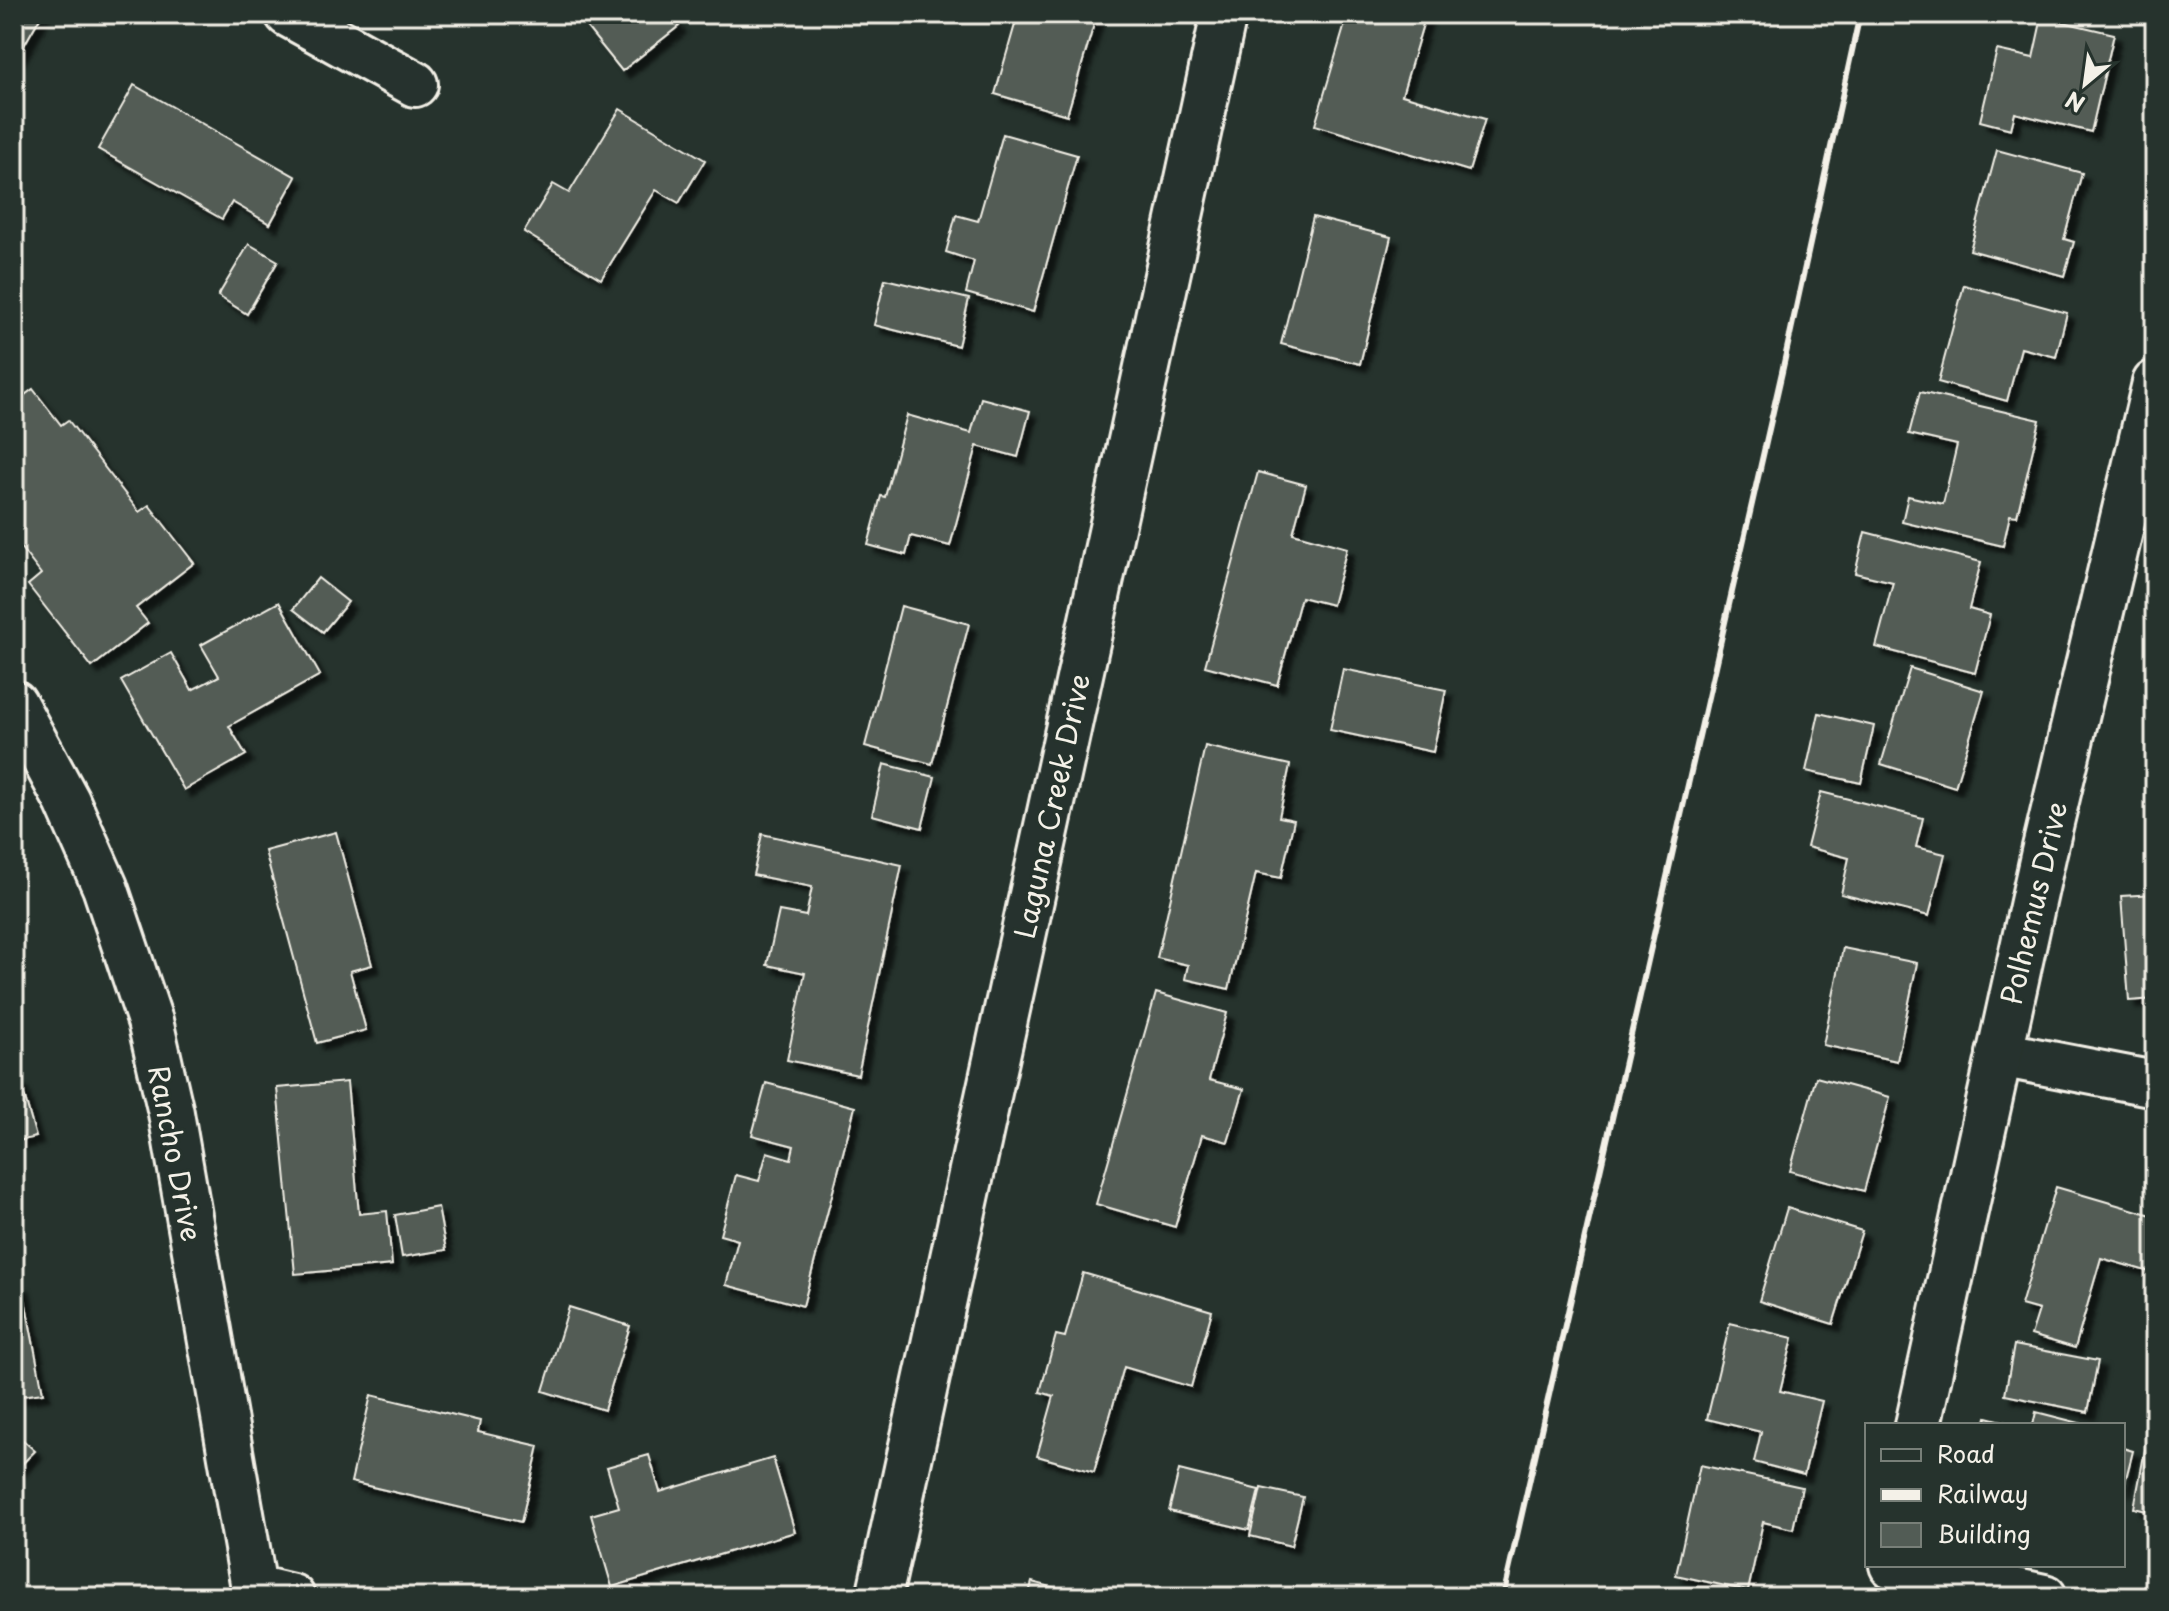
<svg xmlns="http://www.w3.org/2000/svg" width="2169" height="1611" viewBox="0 0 2169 1611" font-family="'Playpen Sans',sans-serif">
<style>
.building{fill:#525c55;stroke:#f4f1e8;stroke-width:2;filter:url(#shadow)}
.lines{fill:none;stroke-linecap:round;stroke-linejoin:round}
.minor-casing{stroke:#f4f1e8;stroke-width:50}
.minor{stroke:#26332d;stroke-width:44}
.rail{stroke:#f4f1e8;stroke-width:6}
.labels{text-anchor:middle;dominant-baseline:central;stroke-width:6;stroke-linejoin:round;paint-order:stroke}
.street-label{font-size:28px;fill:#f4f1e8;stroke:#26332d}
</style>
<defs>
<filter id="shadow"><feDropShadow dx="7" dy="7" stdDeviation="2" flood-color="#0009"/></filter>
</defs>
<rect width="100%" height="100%" fill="#26332d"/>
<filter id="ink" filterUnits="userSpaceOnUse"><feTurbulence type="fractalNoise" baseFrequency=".0125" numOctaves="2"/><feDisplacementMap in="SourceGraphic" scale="16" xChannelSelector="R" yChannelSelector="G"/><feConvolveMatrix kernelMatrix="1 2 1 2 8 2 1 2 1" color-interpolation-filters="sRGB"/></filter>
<g filter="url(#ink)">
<g class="building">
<path d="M14 14H42L14 63Z"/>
<path d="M576 14H669L679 26 622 71Z"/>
<path d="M1018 14H1097L1067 115 995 94Z"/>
<path d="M1348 14H1426L1402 95 1485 119 1469 171 1315 125Z"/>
<path d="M2042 17 2114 34 2091 132 2015 113 2011 129 1980 121 1997 50 2033 58Z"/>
<path d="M134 85 296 177 270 224 232 202 222 219 98 149Z"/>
<path d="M620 109 705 160 679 203 656 190 601 279 524 232 553 184 569 193Z"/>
<path d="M1003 134 1077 155 1033 312 966 293 974 261 946 252 956 215 978 221Z"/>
<path d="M1997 150 2082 173 2064 239 2074 242 2064 276 1970 250Z"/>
<path d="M1313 217 1391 237 1360 364 1281 344Z"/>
<path d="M249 244 278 261 247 314 218 296Z"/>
<path d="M885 279 969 299 958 346 874 325Z"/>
<path d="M1964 285 2067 313 2056 357 2021 348 2007 401 1938 382Z"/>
<path d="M33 389 61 425 68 420 139 512 149 505 194 563 136 608 148 623 92 667 28 585 41 574 14 539V403Z"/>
<path d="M1920 392 2040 420 2017 516 2010 515 2003 546 1902 522 1908 496 1943 504 1957 445 1909 434Z"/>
<path d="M981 398 1030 411 1018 457 977 446 950 546 911 536 906 555 868 545 881 496 885 497 907 415 971 433Z"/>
<path d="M1258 472 1306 485 1293 533 1347 548 1332 605 1301 597 1277 685 1205 666Z"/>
<path d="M1865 532 1981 562 1969 609 1990 615 1975 673 1876 647 1893 582 1855 573Z"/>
<path d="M318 578 348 602 323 632 293 609Z"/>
<path d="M279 602 320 675 229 726 246 755 184 790 121 681 171 653 192 690 219 676 201 645Z"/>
<path d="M901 606 969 624 932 764 865 746Z"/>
<path d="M1910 668 1984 691 1955 787 1881 764Z"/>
<path d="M1343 669 1446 690 1433 752 1330 730Z"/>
<path d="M1819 713 1874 726 1861 783 1806 771Z"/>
<path d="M1205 746 1290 765 1279 817 1294 820 1281 878 1256 873 1229 989 1185 979 1188 965 1157 958Z"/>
<path d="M884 764 935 777 922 828 872 815Z"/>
<path d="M1821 792 1923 818 1916 847 1945 854 1929 916 1841 894 1849 858 1807 847Z"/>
<path d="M336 832 372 965 350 971 366 1030 317 1043 265 851Z"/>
<path d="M762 834 902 865 858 1075 787 1060 805 973 767 965 779 911 806 916 812 887 753 875Z"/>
<path d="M2155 894V999L2129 1001 2121 896Z"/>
<path d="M1843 948 1917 963 1897 1061 1823 1045Z"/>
<path d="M1156 993 1227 1013 1209 1080 1244 1089 1228 1142 1202 1135 1175 1227 1096 1204Z"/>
<path d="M1816 1077 1890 1097 1864 1191 1790 1171Z"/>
<path d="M20 1081 36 1137 14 1142V1083Z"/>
<path d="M347 1082 359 1214 387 1211 392 1265 295 1274 277 1088Z"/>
<path d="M766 1083 855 1107 803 1306 726 1285 738 1240 720 1235 736 1175 759 1181 767 1152 791 1159 794 1146 752 1135Z"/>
<path d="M2056 1187 2155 1216 2153 1273 2101 1258 2075 1348 2031 1335 2039 1310 2021 1305Z"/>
<path d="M438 1207 446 1250 402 1257 395 1215Z"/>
<path d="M1787 1208 1862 1231 1833 1324 1759 1301Z"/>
<path d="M1083 1273 1212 1311 1191 1387 1124 1367 1094 1472 1037 1456 1054 1396 1040 1392 1056 1335 1065 1337Z"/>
<path d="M22 1284 43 1393 14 1397V1286Z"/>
<path d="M569 1307 630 1326 604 1410 543 1391Z"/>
<path d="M1730 1323 1793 1338 1780 1391 1822 1401 1804 1475 1754 1462 1761 1432 1707 1419Z"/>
<path d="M2014 1345 2098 1361 2088 1412 2005 1395Z"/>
<path d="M371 1395 480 1421 478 1432 539 1446 521 1522 351 1482Z"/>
<path d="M2036 1412 2087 1425H2033Z"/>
<path d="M1987 1417 2018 1425H1985Z"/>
<path d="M2151 1418 2155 1419V1513L2134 1508Z"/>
<path d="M14 1432 35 1451 14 1472Z"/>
<path d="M2123 1448 2133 1451 2123 1490Z"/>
<path d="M649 1455 660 1492 773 1458 795 1532 612 1587 591 1515 619 1507 607 1467Z"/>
<path d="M1700 1465 1802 1487 1793 1529 1763 1522 1748 1591 1676 1575Z"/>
<path d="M1179 1470 1259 1490 1249 1530 1169 1511Z"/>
<path d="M1261 1488 1303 1497 1291 1546 1250 1536Z"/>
<path d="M1032 1582 1090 1597H1028Z"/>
<path d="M1686 1590 1714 1597H1684Z"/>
</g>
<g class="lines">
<g class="minor-casing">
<g id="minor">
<path d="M288 14 415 84"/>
<path d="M14 703 67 801 105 887 150 1021 171 1113 254 1588 292 1597"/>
<path d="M1999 1054 2155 1084"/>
<path d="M1918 1425 2044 852 2155 383"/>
<path d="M1892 1565 2044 1597"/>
<path d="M879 1597 1224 14"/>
</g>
</g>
<use href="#minor" class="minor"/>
<path class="rail" d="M1503 1597 1782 372 1860 14"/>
</g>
</g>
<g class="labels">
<g class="street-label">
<text transform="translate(1051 806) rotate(-78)">Laguna Creek Drive</text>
<text transform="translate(2033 903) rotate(-77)">Polhemus Drive</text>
<text transform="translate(176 1153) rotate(79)">Rancho Drive</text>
</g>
</g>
<rect width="2169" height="1611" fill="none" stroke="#26332d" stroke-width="48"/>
<rect x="24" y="24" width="2121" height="1563" fill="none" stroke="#f4f1e8" stroke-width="3" filter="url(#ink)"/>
<rect x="1865" y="1423" width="260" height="144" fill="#26332d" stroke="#787f78" stroke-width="2"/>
<rect x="1881" y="1449" width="40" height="12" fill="#26332d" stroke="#787f78" stroke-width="2"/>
<text x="1937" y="1463" font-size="24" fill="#f4f1e8">Road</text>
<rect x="1881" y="1489" width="40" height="12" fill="#f4f1e8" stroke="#787f78" stroke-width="2"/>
<text x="1937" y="1503" font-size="24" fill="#f4f1e8">Railway</text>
<rect x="1881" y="1523" width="40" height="24" fill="#525c55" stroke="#787f78" stroke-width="2"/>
<text x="1937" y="1543" font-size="24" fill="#f4f1e8">Building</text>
<g transform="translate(2085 84) rotate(209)" stroke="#26332d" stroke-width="6" paint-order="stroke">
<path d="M0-6L14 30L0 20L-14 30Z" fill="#f4f1e8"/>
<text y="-12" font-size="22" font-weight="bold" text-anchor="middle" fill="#f4f1e8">N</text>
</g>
</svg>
